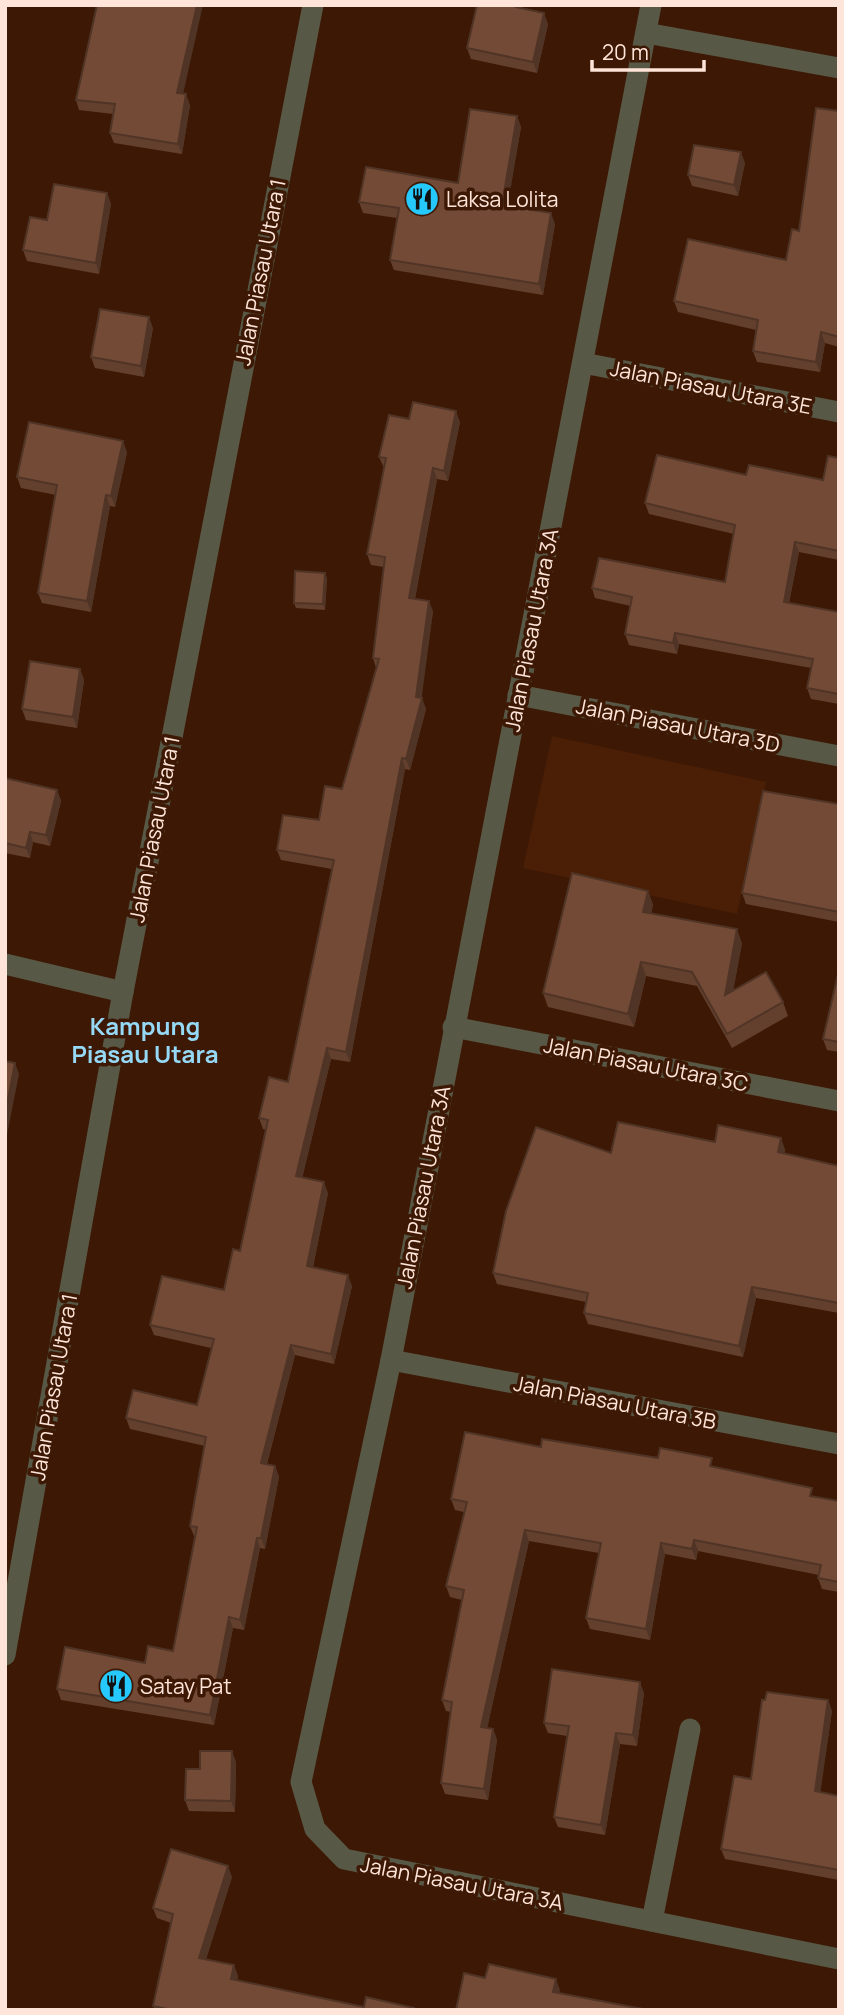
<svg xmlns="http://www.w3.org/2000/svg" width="844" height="2015" viewBox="0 0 844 2015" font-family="Manrope,sans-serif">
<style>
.built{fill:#4a1f06}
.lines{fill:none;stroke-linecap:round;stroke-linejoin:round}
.minor{stroke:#585846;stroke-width:21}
.tertiary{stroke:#585846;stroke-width:21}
.wall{fill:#63402e}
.shaded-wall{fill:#503426}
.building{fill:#734a36;stroke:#503426;stroke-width:2}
.labels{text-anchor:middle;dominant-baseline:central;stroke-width:7;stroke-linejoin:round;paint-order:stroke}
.poi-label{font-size:21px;fill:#ffe5d9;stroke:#3d1905;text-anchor:start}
.street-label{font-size:21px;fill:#ffe5d9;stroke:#3d1905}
.quarter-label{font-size:24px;font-weight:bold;fill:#95d9f7;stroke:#3d1905}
</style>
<rect width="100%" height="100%" fill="#3d1905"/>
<path class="built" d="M552 736 766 782 737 914 523 868Z"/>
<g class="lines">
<g class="minor">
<path d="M651 5 391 1360 301 1782 315 1829 344 1859 839 1959"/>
<path d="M646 33 839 68"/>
<path d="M583 363 839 412"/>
<path d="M518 695 839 756"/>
<path d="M5 964 123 992"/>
<path d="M453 1027 839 1101"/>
<path d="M391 1360 839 1444"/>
<path d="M652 1921 690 1729"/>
</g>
<path class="tertiary" d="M5 1655 123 992 313 5"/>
</g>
<g class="wall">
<path d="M477 5H523L522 8 548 24 537 73 471 59 467 48Z"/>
<path d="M183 94 190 105 182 154 114 143 110 133 113 114 79 110 76 100Z"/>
<path d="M839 111V347L825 343 820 372 757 362 753 351 756 330 678 312 674 301 786 260 799 231Z"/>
<path d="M517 116 521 127 507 206 555 224 543 295 394 270 390 260 397 218 363 213 359 202 458 183Z"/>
<path d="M745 163 738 196 692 186 688 175Z"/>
<path d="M107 193 111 204 99 274 27 261 23 250 47 220Z"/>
<path d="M153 328 144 377 95 368 91 357Z"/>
<path d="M409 419 460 422 448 481 437 479 415 599 433 611 421 698 426 709 410 770 405 769 350 1062 331 1059 302 1178 328 1193 313 1267 352 1286 334 1364 295 1355 267 1464 275 1466 279 1477 265 1549 260 1548 244 1630 233 1628 214 1725 61 1700 57 1689 145 1663 173 1651 195 1536H194L190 1526 205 1446 130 1429 126 1418 197 1405 211 1348 154 1335 150 1325 224 1290 240 1251 266 1130 263 1129 259 1118 288 1082 332 869 281 860 277 850 319 820 342 789 376 668 373 658 384 567 371 565 367 554 384 468 379 457Z"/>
<path d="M127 452 115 507 110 506 91 612 42 603 38 593 56 495 21 488 17 477Z"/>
<path d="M839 458V560L799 552 789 603 839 612V704L811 699 807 688 811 668 679 644 677 654 629 645 625 634 631 606 595 598 592 588 725 582 734 534 649 514 645 503 746 475 823 480Z"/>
<path d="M327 578 325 610 296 608 294 603Z"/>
<path d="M80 669 84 680 77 728 26 720 22 709Z"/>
<path d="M5 778 57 790 61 801 50 846 33 842 30 858 5 853Z"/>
<path d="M839 804V922L746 904 742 893Z"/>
<path d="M648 891 653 905 651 914 742 943 733 990 783 1002 788 1016 732 1048 697 986 646 976 634 1027 548 1007 543 993Z"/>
<path d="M839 970V1052L827 1050 823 1039Z"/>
<path d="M715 1142 785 1149 784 1154 839 1166V1313L756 1298 743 1357 588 1324 584 1313 586 1302 497 1284 493 1273 611 1153Z"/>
<path d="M541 1447 715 1468 815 1497 839 1501V1592L822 1589 818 1578 819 1575 698 1551 696 1560 665 1554 650 1640 590 1629 586 1618 599 1553 529 1541 487 1728 493 1729 497 1740 488 1800 445 1794 441 1783 451 1712 446 1711 442 1700 462 1600 450 1597 446 1586 464 1512 455 1510 451 1499Z"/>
<path d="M644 1693 637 1746 620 1744 605 1835 558 1827 554 1817 567 1736 548 1733 544 1723Z"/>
<path d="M828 1700 832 1711 820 1792 839 1796V1880L725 1859 721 1849 751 1779Z"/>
<path d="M236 1762 235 1812 189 1811 185 1800 200 1769Z"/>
<path d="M232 1877 206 1959 238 1976 237 1980 364 2007 415 2010H155L153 2006 171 1923 157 1918 153 1908Z"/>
</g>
<g class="shaded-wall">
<path d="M197 5H203L181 103 177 93Z"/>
<path d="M544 13 548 24 537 73 533 62Z"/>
<path d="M186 94 190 105 182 154 178 144Z"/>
<path d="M517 116 521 127 506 216 502 205Z"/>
<path d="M741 152 745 163 738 196 734 185Z"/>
<path d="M107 193 111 204 99 274 96 263Z"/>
<path d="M551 213 555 224 543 295 539 284Z"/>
<path d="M149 317 153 328 144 377 141 366Z"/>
<path d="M821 332 825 343 820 372 816 362Z"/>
<path d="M456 411 460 422 448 481 444 471Z"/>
<path d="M123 441 127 452 115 507 111 496Z"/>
<path d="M433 468 437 479 413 609 409 598Z"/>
<path d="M106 495 110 506 91 612 87 601Z"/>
<path d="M795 542 799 552 787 613 784 602Z"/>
<path d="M325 573 327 578 325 610 323 604Z"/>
<path d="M429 601 433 611 421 703 422 698 426 709 410 770 406 759 416 697Z"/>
<path d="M675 633 679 644 677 654 673 643Z"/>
<path d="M80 669 84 680 77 728 73 717Z"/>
<path d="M402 758 405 769 350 1062 346 1052Z"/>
<path d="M57 790 61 801 50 846 46 835Z"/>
<path d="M30 832 33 842 30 858 26 848Z"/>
<path d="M648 891 653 905 648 926 643 912Z"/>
<path d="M737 929 742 943 730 1009 725 995Z"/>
<path d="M641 962 646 976 634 1027 628 1014Z"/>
<path d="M327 1048 331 1059 300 1187 296 1176Z"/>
<path d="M15 1063 19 1074 5 1145V1114Z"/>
<path d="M781 1138 785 1149 782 1163 778 1152Z"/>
<path d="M324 1182 328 1193 311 1277 307 1266Z"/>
<path d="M348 1275 352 1286 334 1364 331 1354Z"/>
<path d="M752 1287 756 1298 743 1357 739 1346Z"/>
<path d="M291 1345 295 1355 264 1474 261 1463Z"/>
<path d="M275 1466 279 1477 265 1549 261 1538Z"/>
<path d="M525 1530 529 1541 485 1738 481 1727Z"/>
<path d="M257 1538 260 1548 244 1630 240 1620Z"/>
<path d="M694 1540 698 1551 696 1560 692 1549Z"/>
<path d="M661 1543 665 1554 650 1640 646 1629Z"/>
<path d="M229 1617 233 1628 214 1725 210 1715Z"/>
<path d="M640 1682 644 1693 637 1746 633 1735Z"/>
<path d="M828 1700 832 1711 819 1802 815 1791Z"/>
<path d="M493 1729 497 1740 488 1800 484 1789Z"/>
<path d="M616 1733 620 1744 605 1835 601 1825Z"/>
<path d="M232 1751 236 1762 235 1812 231 1801Z"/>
<path d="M228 1866 232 1877 203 1969 199 1958Z"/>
<path d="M234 1965 238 1976 235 1989 231 1979Z"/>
<path d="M556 1979 560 1990 557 2003 553 1992Z"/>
</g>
<g class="building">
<path d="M97 5H197L177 93 186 94 178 144 110 133 115 104 76 100Z"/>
<path d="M477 5H517L516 7 544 13 533 62 467 48Z"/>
<path d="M816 108 839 111V337L821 332 816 362 753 351 758 320 674 301 688 239 786 260 792 229 799 231Z"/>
<path d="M470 109 517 116 502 205 551 213 539 284 390 260 399 208 359 202 366 167 458 183Z"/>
<path d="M694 145 741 152 734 185 688 175Z"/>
<path d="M54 184 107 193 96 263 23 250 30 217 47 220Z"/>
<path d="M100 309 149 317 141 366 91 357Z"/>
<path d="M413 402 456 411 444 471 433 468 409 598 429 601 416 697 422 698 406 759 402 758 346 1052 327 1048 296 1176 324 1182 307 1266 348 1275 331 1354 291 1345 261 1463 275 1466 261 1538H257L240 1620 229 1617 210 1715 57 1689 65 1647 145 1663 148 1646 173 1651 197 1527 190 1526 206 1437 126 1418 133 1390 197 1405 214 1339 150 1325 162 1276 224 1290 233 1249 240 1251 268 1120 259 1118 269 1077 288 1082 334 860 277 850 283 815 319 820 325 786 342 789 379 659 373 658 385 557 367 554 386 458 379 457 389 415 409 419Z"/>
<path d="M29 422 123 441 111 496 106 495 87 601 38 593 57 485 17 477Z"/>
<path d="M657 455 746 475 749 465 823 480 828 456 839 458V551L795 542 784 602 839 612V694L807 688 813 659 675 633 673 643 625 634 632 597 592 588 599 558 725 582 735 525 645 503Z"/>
<path d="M295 571 325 573 323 604 294 603Z"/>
<path d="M30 661 80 669 73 717 22 709Z"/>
<path d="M5 778 57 790 46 835 30 832 26 848 5 843Z"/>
<path d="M763 791 839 804V912L742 893Z"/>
<path d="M572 873 648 891 643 912 737 929 725 995 766 972 783 1002 727 1034 692 972 641 962 628 1014 543 993Z"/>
<path d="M839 970V1042L823 1039Z"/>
<path d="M5 1061 15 1063 5 1114Z"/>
<path d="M618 1122 715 1142 718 1125 781 1138 778 1152 839 1166V1303L752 1287 739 1346 584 1313 588 1293 493 1273 506 1211 536 1127 611 1153Z"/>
<path d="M465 1432 541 1447 542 1439 658 1458 660 1448 712 1458 710 1466 812 1488 810 1496 839 1501V1582L818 1578 821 1565 694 1540 692 1549 661 1543 646 1629 586 1618 601 1543 525 1530 481 1727 493 1729 484 1789 441 1783 452 1702 442 1700 464 1590 446 1586 467 1502 451 1499Z"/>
<path d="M552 1669 640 1682 633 1735 616 1733 601 1825 554 1817 569 1726 544 1723Z"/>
<path d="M767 1692 828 1700 815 1791 839 1796V1870L721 1849 734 1776 751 1779 762 1700H765Z"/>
<path d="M200 1751H232L231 1801 185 1800 186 1769H200Z"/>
<path d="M171 1849 228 1866 199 1958 234 1965 231 1979 364 2007 366 1997 414 2008V2010H172L153 2006 173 1914 153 1908Z"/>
<path d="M489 1964 556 1979 553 1992 648 2010H456L464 1973 485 1978Z"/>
</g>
<defs>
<g id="restaurant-disc" transform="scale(1.75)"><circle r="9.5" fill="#26c9fe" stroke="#3d1905"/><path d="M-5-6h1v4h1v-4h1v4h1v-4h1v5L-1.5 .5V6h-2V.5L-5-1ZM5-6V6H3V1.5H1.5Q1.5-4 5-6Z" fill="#111"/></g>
</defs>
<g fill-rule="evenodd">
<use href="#restaurant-disc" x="422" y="199"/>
<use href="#restaurant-disc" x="116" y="1686"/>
</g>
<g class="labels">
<g class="poi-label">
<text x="446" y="199">Laksa Lolita</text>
<text x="140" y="1686">Satay Pat</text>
</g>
<g class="street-label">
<text transform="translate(260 272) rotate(-79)">Jalan Piasau Utara 1</text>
<text transform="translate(711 387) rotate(11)">Jalan Piasau Utara 3E</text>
<text transform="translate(531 630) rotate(-79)">Jalan Piasau Utara 3A</text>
<text transform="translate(678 725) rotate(11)">Jalan Piasau Utara 3D</text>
<text transform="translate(154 829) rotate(-79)">Jalan Piasau Utara 1</text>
<text transform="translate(646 1064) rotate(11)">Jalan Piasau Utara 3C</text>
<text transform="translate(423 1187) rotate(-79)">Jalan Piasau Utara 3A</text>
<text transform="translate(53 1387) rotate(-80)">Jalan Piasau Utara 1</text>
<text transform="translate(615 1402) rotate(11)">Jalan Piasau Utara 3B</text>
<text transform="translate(462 1883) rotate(11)">Jalan Piasau Utara 3A</text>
</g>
<g class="quarter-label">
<text x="145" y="1025">Kampung<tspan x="145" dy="28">Piasau Utara</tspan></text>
</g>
</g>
<rect width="844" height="2015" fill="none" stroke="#ffe5d9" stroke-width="14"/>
<path d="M592 60v10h112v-10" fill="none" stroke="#ffe5d9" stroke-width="3.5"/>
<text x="602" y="60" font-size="21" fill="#ffe5d9" stroke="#3d1905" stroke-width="5" paint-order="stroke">20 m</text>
</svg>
